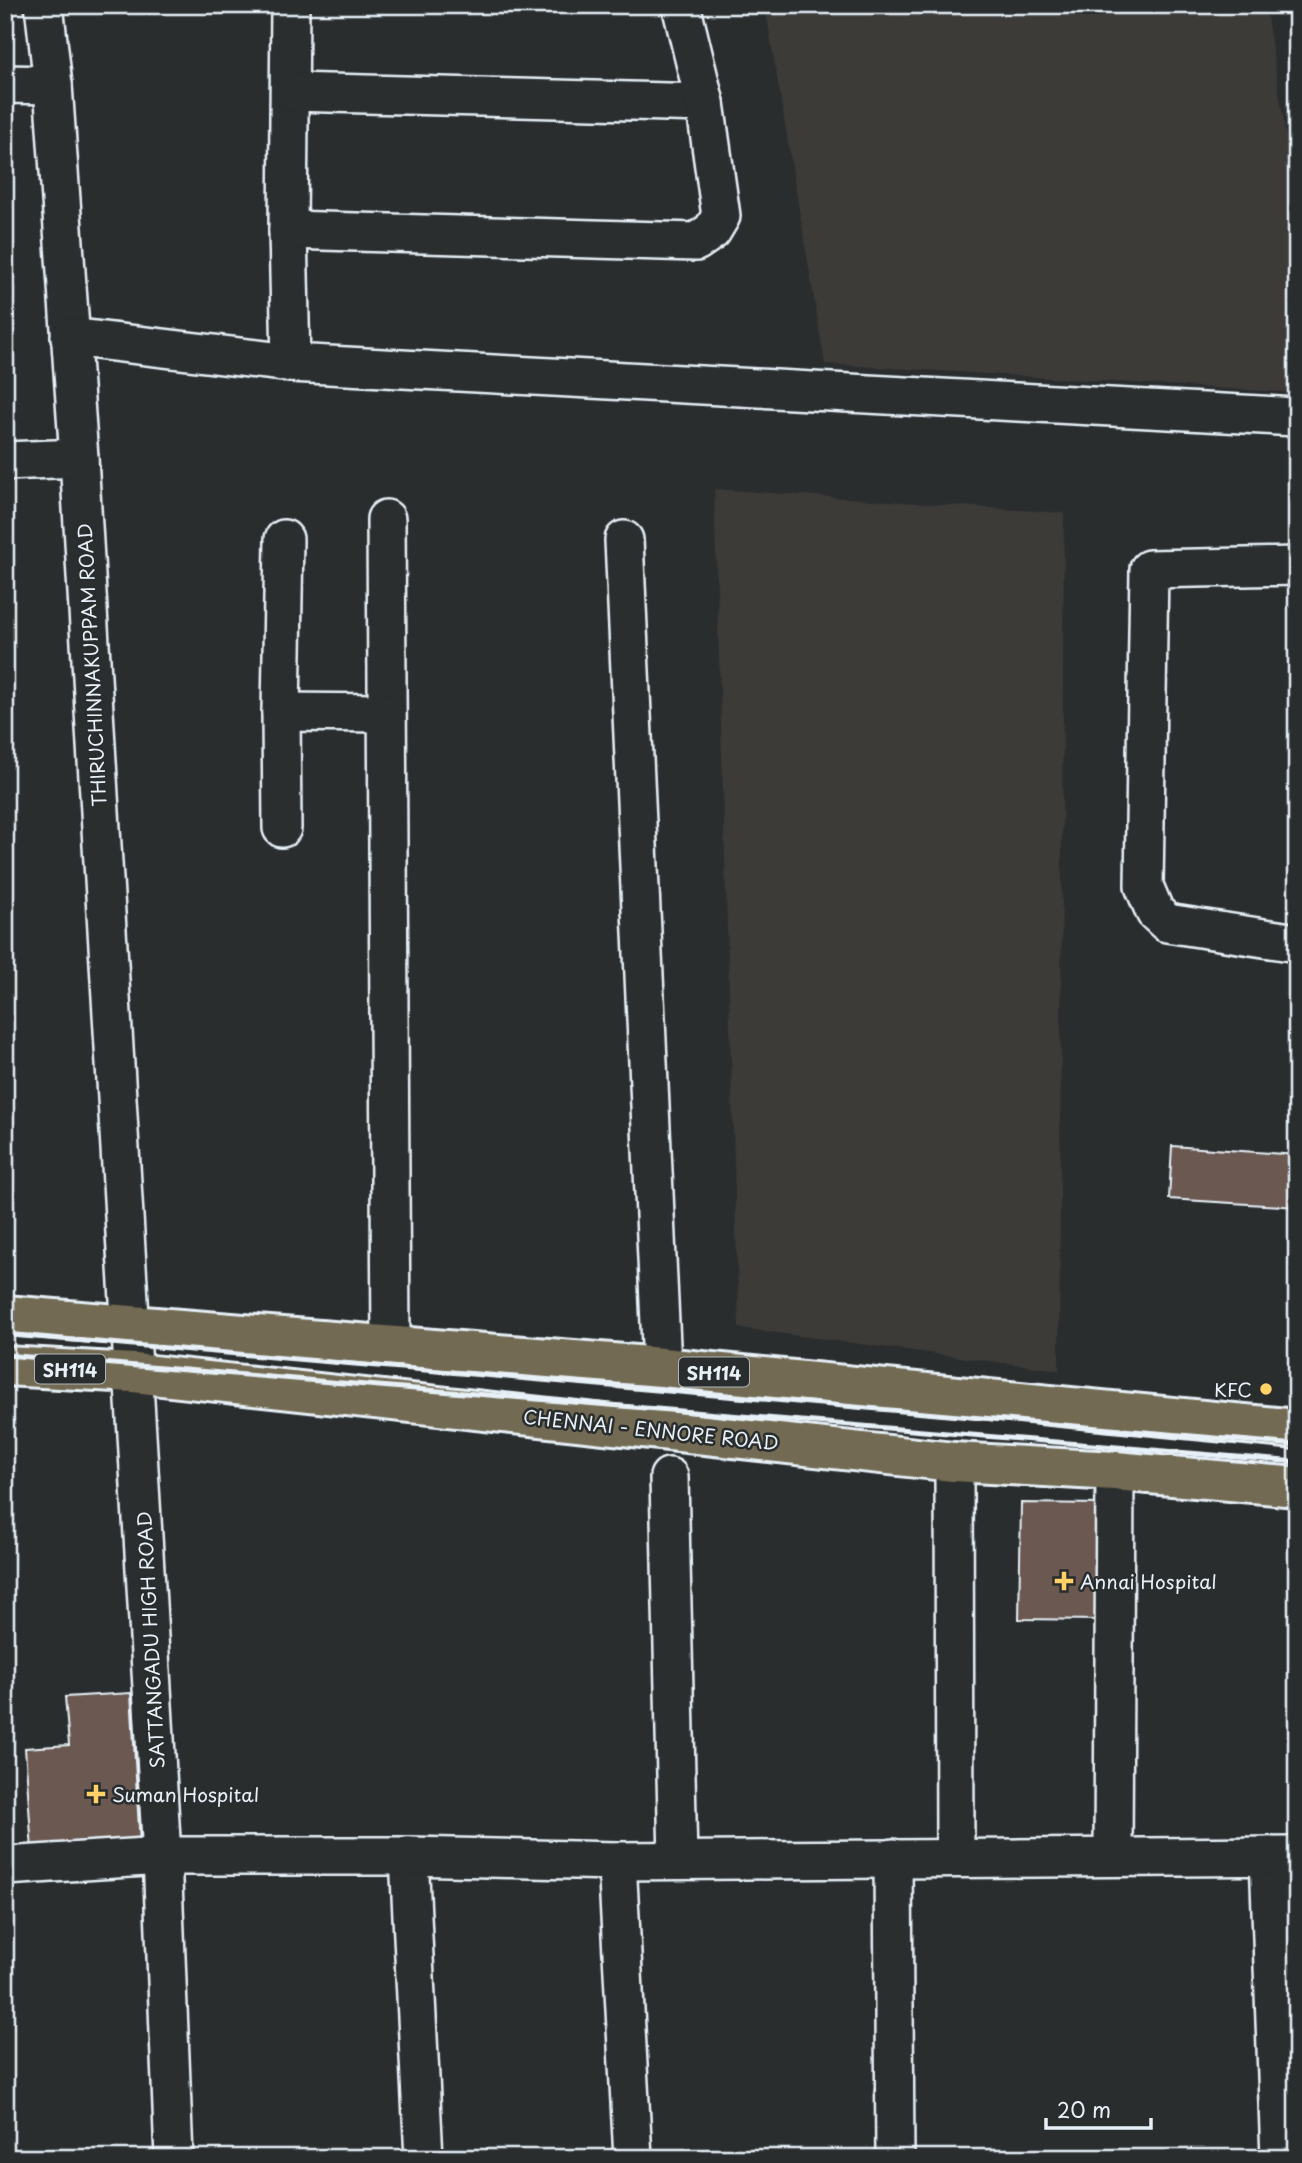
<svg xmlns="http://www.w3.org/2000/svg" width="1302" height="2163" viewBox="0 0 1302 2163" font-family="'Playpen Sans',sans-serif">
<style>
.built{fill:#3d3a38}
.building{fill:#6a5951;stroke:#e8f1f8;stroke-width:2}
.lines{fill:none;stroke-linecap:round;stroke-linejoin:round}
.minor-casing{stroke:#e8f1f8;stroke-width:42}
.primary-casing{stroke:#e8f1f8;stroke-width:44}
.minor{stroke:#2a2d2e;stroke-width:37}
.primary{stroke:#726b52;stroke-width:38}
.rail{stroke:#e8f1f8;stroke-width:5}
.poi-dot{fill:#ffd166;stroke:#2a2d2e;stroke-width:2.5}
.labels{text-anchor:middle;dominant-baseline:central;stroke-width:5;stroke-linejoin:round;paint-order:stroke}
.shield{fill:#2a2d2e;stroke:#afb6bb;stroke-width:2}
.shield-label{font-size:18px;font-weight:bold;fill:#e8f1f8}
.street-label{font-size:19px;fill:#e8f1f8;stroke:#2a2d2e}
.poi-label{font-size:19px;fill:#e8f1f8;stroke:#2a2d2e;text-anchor:start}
</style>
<rect width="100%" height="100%" fill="#2a2d2e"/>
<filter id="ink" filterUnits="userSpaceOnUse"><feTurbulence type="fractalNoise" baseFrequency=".0143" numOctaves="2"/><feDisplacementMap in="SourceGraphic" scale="14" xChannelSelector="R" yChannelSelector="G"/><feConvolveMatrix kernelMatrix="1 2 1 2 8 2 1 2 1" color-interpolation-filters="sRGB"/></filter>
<g filter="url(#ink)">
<g class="built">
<path d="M765 5H1265L1297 204V393L825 364Z"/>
<path d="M714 489 1064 513 1059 1370 739 1328Z"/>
</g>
<g class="building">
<path d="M1172 1146 1297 1155V1207L1169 1199Z"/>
<path d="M1021 1503 1101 1504 1099 1620 1019 1619Z"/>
<path d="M131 1693 140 1845 32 1851 25 1748 69 1745 65 1697Z"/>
</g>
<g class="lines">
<g class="minor-casing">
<g id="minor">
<path d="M44 5 53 85 79 458 162 1856 174 2158"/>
<path d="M290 5 288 230 291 363"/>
<path d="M5 84 53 85"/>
<path d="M290 92 705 103"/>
<path d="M288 230 696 242 712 231 721 216 705 103 681 5"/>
<path d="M70 337 291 363 1297 417"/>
<path d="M5 461 79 458"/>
<path d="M386 519 391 1344"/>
<path d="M624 540 662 1367"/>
<path d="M1297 566 1149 569 1144 886 1155 912 1167 923 1297 943"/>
<path d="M281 712 284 539"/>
<path d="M282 828 281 712 386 713"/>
<path d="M954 1462 955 1858"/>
<path d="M669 1477 678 1860"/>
<path d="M409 1856 424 2158"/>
<path d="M1269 1856 1280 2158"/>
<path d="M1113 1857 1115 1471"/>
<path d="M893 1858 895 2158"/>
<path d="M617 1861 633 2158"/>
<path d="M5 1866 162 1856H409L617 1861 1297 1856"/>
</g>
</g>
<g class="primary-casing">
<g id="primary">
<path d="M5 1315 662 1367 1297 1429"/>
<path d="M5 1366 134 1373 954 1462 1115 1471 1297 1487"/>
</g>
</g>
<use href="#minor" class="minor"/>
<use href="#primary" class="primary"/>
<g class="rail">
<path d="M5 1334 1297 1445"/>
<path d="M5 1355 1297 1462"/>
</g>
</g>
</g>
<g class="poi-dot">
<circle cx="1266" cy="1389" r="7"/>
<path d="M1060.5 1570.5h7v7h7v7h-7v7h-7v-7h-7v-7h7z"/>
<path d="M92.5 1783.5h7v7h7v7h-7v7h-7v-7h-7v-7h7z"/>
</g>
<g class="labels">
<g class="shield">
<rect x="35" y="1354.5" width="70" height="29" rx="5"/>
<rect x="679" y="1357.5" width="70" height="29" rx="5"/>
</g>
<g class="shield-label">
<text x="70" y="1369">SH114</text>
<text x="714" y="1372">SH114</text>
</g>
<g class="street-label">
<text transform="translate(91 665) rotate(-93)">THIRUCHINNAKUPPAM ROAD</text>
<text transform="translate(651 1429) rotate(6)">CHENNAI - ENNORE ROAD</text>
<text transform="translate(150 1640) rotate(-93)">SATTANGADU HIGH ROAD</text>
</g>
<g class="poi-label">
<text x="1252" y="1389" text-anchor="end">KFC</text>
<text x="1080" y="1581">Annai Hospital</text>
<text x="112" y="1794">Suman Hospital</text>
</g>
</g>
<rect width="1302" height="2163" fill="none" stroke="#2a2d2e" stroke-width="28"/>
<rect x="14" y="14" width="1274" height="2135" fill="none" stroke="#e8f1f8" stroke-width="2.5" filter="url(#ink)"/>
<path d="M1046 2118v10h105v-10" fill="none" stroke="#e8f1f8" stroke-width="3.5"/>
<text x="1057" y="2118" font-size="21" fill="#e8f1f8" stroke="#2a2d2e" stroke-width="5" paint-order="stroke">20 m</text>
</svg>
